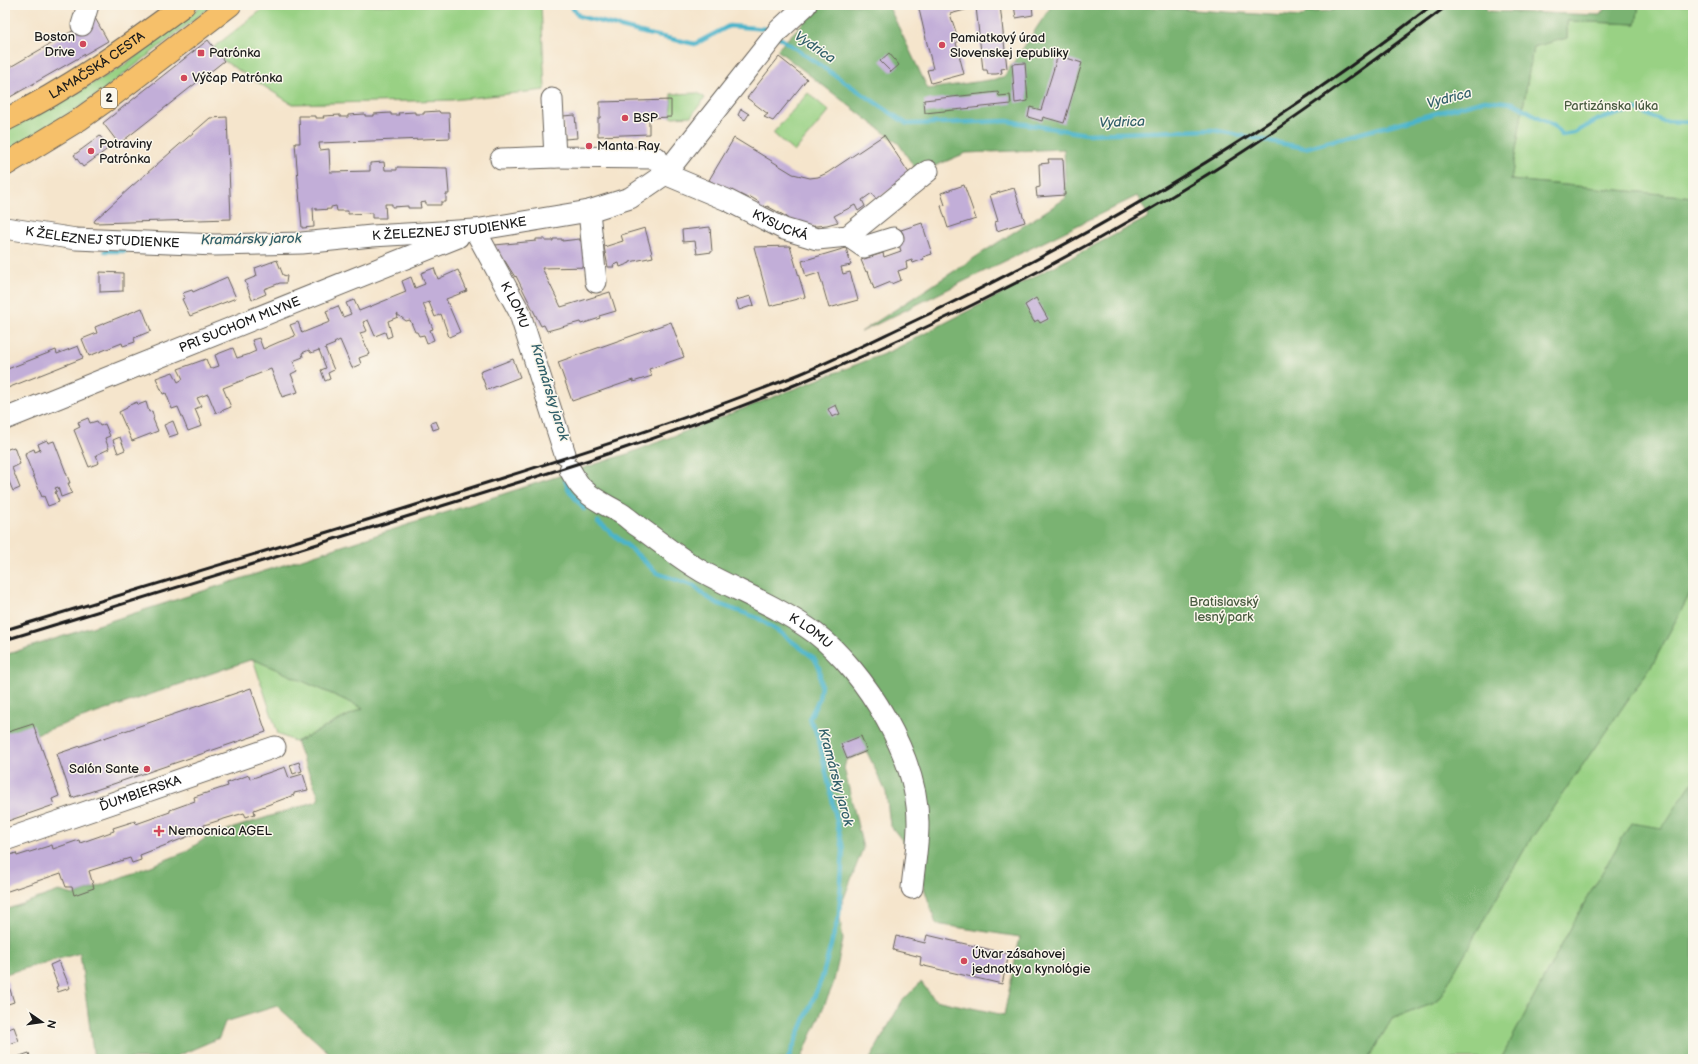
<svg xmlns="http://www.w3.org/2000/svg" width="1698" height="1064" viewBox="0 0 1698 1064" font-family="'Balsamiq Sans',sans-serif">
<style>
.green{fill:#99d184;stroke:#5a7650}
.forest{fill:#7ab372;stroke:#4b6847}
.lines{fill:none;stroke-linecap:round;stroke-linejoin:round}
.stream{stroke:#4cb4ca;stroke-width:4.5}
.building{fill:#c2aed8}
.minor-casing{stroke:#68625a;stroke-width:23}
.major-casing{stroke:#68625a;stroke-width:24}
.minor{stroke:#fff;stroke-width:21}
.major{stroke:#f6c06b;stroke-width:22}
.rail{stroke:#1c1c1c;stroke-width:3}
.poi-dot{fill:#d1495b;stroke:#fbf7ec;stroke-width:1.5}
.labels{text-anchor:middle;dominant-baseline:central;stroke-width:3;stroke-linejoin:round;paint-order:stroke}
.shield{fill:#fbf7ec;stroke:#5f5e5a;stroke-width:1}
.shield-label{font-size:12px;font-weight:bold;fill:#1c1c1c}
.poi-label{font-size:13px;fill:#1c1c1c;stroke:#fbf7ec;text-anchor:start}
.street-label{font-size:13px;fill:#1c1c1c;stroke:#fbf7ec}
.park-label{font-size:13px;fill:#485b40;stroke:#fbf7ec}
.water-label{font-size:14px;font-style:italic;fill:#32606a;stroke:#fbf7ec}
</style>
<rect width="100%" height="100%" fill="#fbf7ec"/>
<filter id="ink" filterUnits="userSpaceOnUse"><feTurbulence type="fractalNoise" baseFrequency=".025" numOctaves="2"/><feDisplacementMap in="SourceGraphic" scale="8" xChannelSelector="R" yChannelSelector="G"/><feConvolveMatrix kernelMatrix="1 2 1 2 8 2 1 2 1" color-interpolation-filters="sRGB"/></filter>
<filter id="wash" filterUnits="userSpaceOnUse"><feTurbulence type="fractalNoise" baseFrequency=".012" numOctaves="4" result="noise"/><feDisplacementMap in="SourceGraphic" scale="16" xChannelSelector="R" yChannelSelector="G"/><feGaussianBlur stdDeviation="0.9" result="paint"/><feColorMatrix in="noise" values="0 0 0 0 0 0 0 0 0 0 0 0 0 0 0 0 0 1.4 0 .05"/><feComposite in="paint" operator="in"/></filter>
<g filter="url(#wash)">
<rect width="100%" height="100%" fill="#f5e5cc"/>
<g class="green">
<path d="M202 5H213L88 102 5 153V130L60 102 123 66Z"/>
<path d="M268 5H541L545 90 452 100 292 104 224 61 214 47Z"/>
<path d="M1639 5H1693V197L1511 180 1533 47 1567 38V21L1636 24Z"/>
<path d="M698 93 705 98 691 116 671 117V94Z"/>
<path d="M808 93 829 111 794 152 773 133Z"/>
<path d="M1693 588V781L1662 829 1631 823 1582 907 1501 1059H1368L1392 1019 1437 1002 1527 845 1652 665Z"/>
<path d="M253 659 363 708 296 742 278 734Z"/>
</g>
<g class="forest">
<path d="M820 5H888L928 89 1003 78 1052 5H1117L1302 17 1307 12 1331 11 1342 5H1485L1487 11 1600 15 1607 5H1639L1636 24 1567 21V38L1533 47 1511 180 1693 197V588L1652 665 1527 845 1437 1002 1392 1019 1368 1059H870L902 1001 921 982 935 1000 1004 1015 1020 937 936 924 913 854 890 825 886 792 867 752 846 760 844 768 863 848 839 911 843 940 833 985 801 1059H336L277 1006 225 1022 219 1038 170 1059H94L80 953 5 974V910L59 891 74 895 94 888 183 853 209 836 317 801 319 797 296 742 363 708 253 659 36 734 5 733V655L630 453 891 351 1149 217 1137 196 861 332 1066 198 1064 149 966 153 918 173 899 144 777 50Z"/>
<path d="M1693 781V1059H1501L1582 907 1631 823 1662 828Z"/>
</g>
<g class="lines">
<g class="stream">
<path d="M570 5 579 16 648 34 695 44 729 26 768 29 771 31"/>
<path d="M780 38 907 124 1007 121 1086 134 1213 130 1305 148 1485 100 1513 103 1554 126 1562 135 1574 133 1597 120 1635 109 1662 121 1693 122"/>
<path d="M105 251H125"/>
<path d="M565 479 568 489 584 509"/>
<path d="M598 522 629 547 657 573 694 586 704 595 716 603 758 618 781 633 814 658 819 667 821 686 819 699 809 719 815 729 820 745 843 849 839 915 822 978 788 1059"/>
</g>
</g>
<g id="blocks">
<g class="building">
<path d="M918 5H1000L1007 68 1001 69 1002 73 996 74H988L987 70H983L976 7 950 14 959 41 956 43 964 74 931 83 927 70 933 69Z"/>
<path d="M1014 5H1032L1033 15 1016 18Z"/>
<path d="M95 18 108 41 5 100V70Z"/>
<path d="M208 40 224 61 119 144 103 123Z"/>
<path d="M889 53 899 65 891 72 880 61Z"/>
<path d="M1058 55 1082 63 1064 123 1043 117 1042 121 1028 117 1030 107 1041 110Z"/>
<path d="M779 57 807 79 773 121 764 117 768 114 747 98Z"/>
<path d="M1025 63 1028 101 1015 103 1012 64Z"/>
<path d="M998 92 999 96 1010 95 1011 104 925 113 924 100Z"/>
<path d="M671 100V117L649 118V134L598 136V118H600V102Z"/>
<path d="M741 109 749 114 745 120 738 115Z"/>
<path d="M439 111 440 113H449L450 138 319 143 320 150 329 149 330 172 370 171V163L384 162 385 170H397V167L447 168 449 194H446V202H441V205H426V202L420 203 421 208H408V206L392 207V204H385L386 218H372V213L348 214V211H337L336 206 331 207V209L316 210V208L313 207 314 227 302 228 295 143H300L299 116H316V118H324L323 116 340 115V117H348V115L365 114V116H374V114L391 113V115H399L398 113 415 112V114H424V112Z"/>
<path d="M575 115 577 138 565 139 563 116Z"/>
<path d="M227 117 231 219 96 223 94 222 95 220 131 187 210 118Z"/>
<path d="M884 135 911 176 876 199 872 193 862 200 865 206 858 211 855 205 834 216 838 222 827 225 806 227 784 223 787 217 767 206 763 212 756 208 759 202 749 196 745 202 709 180 734 138 793 174 810 178 818 177 827 173Z"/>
<path d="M100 136 109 148 83 167 74 155Z"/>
<path d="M1048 159H1063L1065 195 1037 197 1036 188 1040 187 1039 164 1049 163Z"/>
<path d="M964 185 976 219 948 228 941 206 945 205 941 193Z"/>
<path d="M1014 188 1025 222 997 231 995 222 998 221 990 195Z"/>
<path d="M922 223 932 254 923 257 924 259 913 263 912 260 906 262 907 268 898 271 901 280 891 284V282L874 289 868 271 866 272 861 260 883 253 884 257 901 251 895 232Z"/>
<path d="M710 227 712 252 697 254 695 241 683 242 682 230Z"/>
<path d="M645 228 653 257 630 262V263L620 267 619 263 613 265 614 267H608L604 247 623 241 621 235Z"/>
<path d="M536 239H545V241H553V239H562V241L580 239V241H588L592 267 542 268 561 307 610 292 616 311 599 316 600 318 581 324 580 322 547 331 544 325 541 326 516 276 515 277 505 261H503L495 245 536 241Z"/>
<path d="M790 246 805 297 770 306 754 247Z"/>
<path d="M846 248 851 265 841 267 843 274 850 272 858 300 829 308 819 273 806 277 802 261Z"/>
<path d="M277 260 283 275 287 276 286 283H280L264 289 266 294 252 300 245 281 257 276 255 268Z"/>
<path d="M434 268 438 279 458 270 467 291 446 299 460 332 449 337 441 314 435 317 429 302 423 304 433 329 430 330 434 340 427 343 424 335 419 336 417 332H415L410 320 406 321 397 314 398 317 388 321 392 336 387 338 385 332 375 336 368 320 363 322 367 331 360 333 370 354 359 358 361 364 352 368 340 340 334 343 335 344 325 348 334 370 328 373 330 379 325 381 321 370 326 368 319 350 311 353 309 350 302 353 303 357 293 361 297 371 291 374 298 392 282 397 271 369 223 388 231 407 216 413 208 394 197 398 201 406 195 409 202 426 188 431 178 407 172 409 166 393 163 394 156 378 173 372 178 382 183 379 178 369 206 359 210 369 219 366 215 355 233 348 237 358 247 355 256 351 252 340 259 338 263 349 279 342 295 336 290 325 298 322 302 333 327 323 330 322 326 311 338 306 343 317 351 314 346 303 354 300 359 311 374 305 406 292 402 281 411 277 415 288 425 284 421 273Z"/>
<path d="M100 272 123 273V291L100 292Z"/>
<path d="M227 277 236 298 190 316 182 299 185 298 183 293 192 290 193 292Z"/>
<path d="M751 296 754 305 739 310 736 300Z"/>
<path d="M1036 298 1048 319 1040 323 1038 320 1034 322 1025 305Z"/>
<path d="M142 308 151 331 134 338 135 342 123 346 122 343 89 356 82 339 97 333 95 327Z"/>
<path d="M671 322 684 357 649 369 652 376 633 382V380L630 381 572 401 558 362Z"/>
<path d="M78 346 83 358 5 389V370L56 350 57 354Z"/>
<path d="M513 359 520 377 487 390 480 372Z"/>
<path d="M137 402 138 405 146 402 149 412 152 411 154 418 153 419 158 431 132 441 119 412 127 408V406Z"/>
<path d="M836 405 840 414 832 417 828 409Z"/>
<path d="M88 418 90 423 97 421 100 426 105 424 110 436 105 438 109 449 96 455 99 463 89 467 74 430 80 427 78 422Z"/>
<path d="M173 421 178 434 169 437 164 425Z"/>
<path d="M436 421 439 428 433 430 431 423Z"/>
<path d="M120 437 125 450 118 453 113 440Z"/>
<path d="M47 440 48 443 54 441 70 483H68L72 493 61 497 58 487 55 488 57 491 55 492 59 502 48 506 44 496 42 497 25 455H26L25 453 34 449 35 452 40 450 38 444Z"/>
<path d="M14 447 20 464 12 468 20 488 13 491 5 472V450Z"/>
<path d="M251 688 266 732 72 798 57 754Z"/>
<path d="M33 724 59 796 52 799 54 805 5 822V733Z"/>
<path d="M861 736 867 751 847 759 841 744Z"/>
<path d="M299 762 302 771 293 774 290 765Z"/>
<path d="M285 767 289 778 303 774 308 790 294 793V795L254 810 255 814 246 817 244 813 204 825 205 830 140 855 141 860 132 863 130 858 89 871 94 888 74 895 72 887H66L61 873 5 892V857L16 853 17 856 52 845 53 849 79 840 80 843 114 831 113 828 135 821 136 824 170 812V810L195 801 194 797 228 786 227 783 249 775 250 779Z"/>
<path d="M927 935 1009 954 1002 984 920 965 921 957 893 950 896 936 925 943Z"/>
<path d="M59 961 70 988 58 992 56 987 58 986 50 965Z"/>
<path d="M7 980 14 1002 5 1005V981Z"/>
<path d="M14 1027 19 1041 5 1045V1030Z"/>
<path d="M29 1053 31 1059H11Z"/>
</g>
</g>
</g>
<g filter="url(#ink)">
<use href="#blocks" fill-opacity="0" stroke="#68625a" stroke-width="1"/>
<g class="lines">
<g class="minor-casing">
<g id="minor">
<path d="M82 25 88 5"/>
<path id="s1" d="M552 99 555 157 657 158 665 174 727 200 784 229 817 239 848 236 928 171"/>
<path d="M501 159 555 157"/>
<path d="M589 211 596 282"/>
<path id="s2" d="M5 228 76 239 215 245 302 243 372 236 475 230 589 211 630 198 665 174 779 30 806 5"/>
<path id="s3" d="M475 230 519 311 565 454"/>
<path d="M848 236 864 247 893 238"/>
<path id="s4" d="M5 419 458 237"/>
<path id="s5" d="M570 470C574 476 578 485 584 490 595 501 609 506 622 514 628 518 633 523 639 527 660 542 680 559 703 572 740 592 781 608 815 633 866 672 919 759 918 825 918 845 914 867 912 888"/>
<path id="s6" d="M5 840 275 747"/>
</g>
</g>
<g class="major-casing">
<g id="major">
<path id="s7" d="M5 120C69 89 127 47 184 5"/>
<path d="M5 165 80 119 108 99 230 5"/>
</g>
</g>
<use href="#minor" class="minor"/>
<use href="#major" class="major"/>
<g class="rail">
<path d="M5 630C133 591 261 552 390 513 528 470 666 428 800 374 844 356 886 334 929 314 1106 228 1277 127 1432 5"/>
<path d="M5 640C140 599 275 557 409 516 544 475 679 434 809 379 949 321 1085 251 1213 171 1294 120 1371 63 1448 5"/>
</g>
</g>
</g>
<g class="poi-dot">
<circle cx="83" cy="44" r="4"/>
<circle cx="942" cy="45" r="4"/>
<rect x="197" y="49" width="8" height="8" rx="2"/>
<circle cx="184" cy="78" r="4"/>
<circle cx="625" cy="118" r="4"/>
<circle cx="589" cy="146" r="4"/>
<circle cx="91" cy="151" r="4"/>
<circle cx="147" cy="769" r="4"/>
<path d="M157 825h4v4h4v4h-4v4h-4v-4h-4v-4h4z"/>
<circle cx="964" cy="961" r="4"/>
</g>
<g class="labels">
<rect class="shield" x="101" y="88" width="16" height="20" rx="3"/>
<g class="shield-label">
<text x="109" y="98">2</text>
</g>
<g class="poi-label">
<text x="75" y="37" text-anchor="end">Boston<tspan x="75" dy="15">Drive</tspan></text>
<text x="950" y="38">Pamiatkový úrad<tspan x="950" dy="15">Slovenskej republiky</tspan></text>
<text x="209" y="53">Patrónka</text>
<text x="192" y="78">Výčap Patrónka</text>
<text x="633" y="118">BSP</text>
<text x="99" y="144">Potraviny<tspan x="99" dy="15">Patrónka</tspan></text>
<text x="597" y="146">Manta Ray</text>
<text x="139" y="769" text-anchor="end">Salón Sante</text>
<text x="168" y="831">Nemocnica AGEL</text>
<text x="972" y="954">Útvar zásahovej<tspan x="972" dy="15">jednotky a kynológie</tspan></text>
</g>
<g class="street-label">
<text stroke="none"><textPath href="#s7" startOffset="107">LAMAČSKÁ CESTA</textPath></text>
<text stroke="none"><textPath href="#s1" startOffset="304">KYSUCKÁ</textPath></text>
<text stroke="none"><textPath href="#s2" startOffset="446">K ŽELEZNEJ STUDIENKE</textPath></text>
<text stroke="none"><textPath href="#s2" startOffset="98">K ŽELEZNEJ STUDIENKE</textPath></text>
<text stroke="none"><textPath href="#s3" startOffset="85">K LOMU</textPath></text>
<text stroke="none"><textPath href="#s4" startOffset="253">PRI SUCHOM MLYNE</textPath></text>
<text stroke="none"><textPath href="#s5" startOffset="292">K LOMU</textPath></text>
<text stroke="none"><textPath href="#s6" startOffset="143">ĎUMBIERSKA</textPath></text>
</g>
<g class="park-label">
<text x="1611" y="106">Partizánska lúka</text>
<text x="1224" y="602">Bratislavský<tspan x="1224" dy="15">lesný park</tspan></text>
</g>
<g class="water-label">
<text transform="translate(815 47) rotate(34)">Vydrica</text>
<text transform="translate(1449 98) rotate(-15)">Vydrica</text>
<text transform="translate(1122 122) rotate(-2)">Vydrica</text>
<text transform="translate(251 239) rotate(-1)">Kramársky jarok</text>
<text transform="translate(550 392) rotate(73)">Kramársky jarok</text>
<text transform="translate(836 777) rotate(75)">Kramársky jarok</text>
</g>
</g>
<rect width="1698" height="1064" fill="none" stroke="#fbf7ec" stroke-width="20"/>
<g transform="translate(42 1022) rotate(103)" stroke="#fbf7ec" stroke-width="3" paint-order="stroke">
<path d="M0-3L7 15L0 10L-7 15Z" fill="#1c1c1c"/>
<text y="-6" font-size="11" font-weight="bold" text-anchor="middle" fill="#1c1c1c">N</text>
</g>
</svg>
